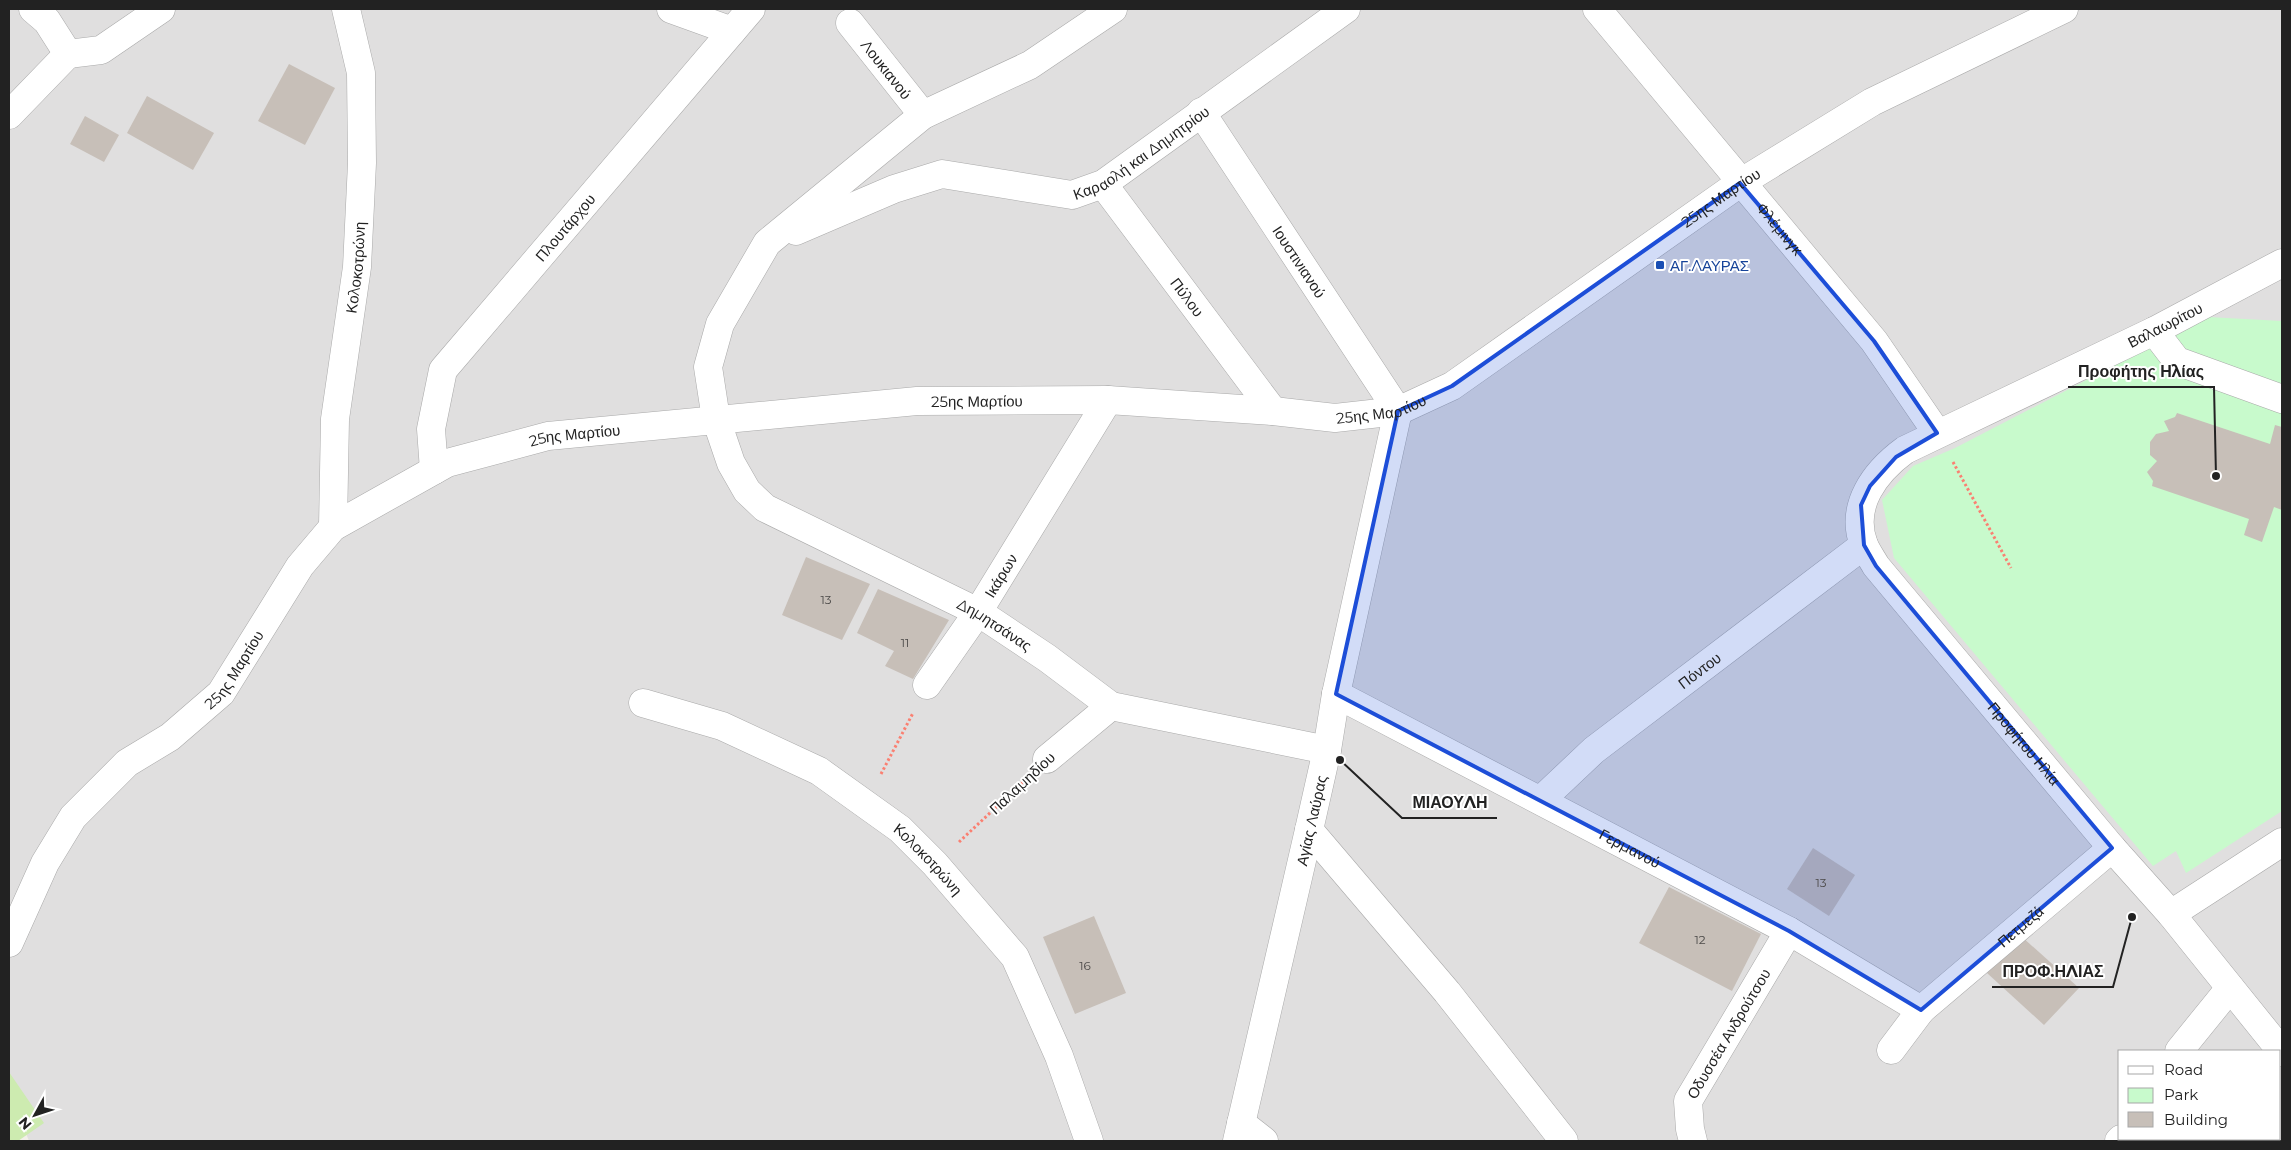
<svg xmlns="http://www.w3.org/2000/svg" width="2291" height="1150" viewBox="0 0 2291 1150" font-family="Montserrat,sans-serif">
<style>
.residential{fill:#e0dfdf;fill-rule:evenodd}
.grass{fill:#cdebb0}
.park{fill:#c8facc}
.building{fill:#c7bfb8}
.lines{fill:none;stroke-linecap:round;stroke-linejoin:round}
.minor-casing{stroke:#a9a9a9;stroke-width:29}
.path{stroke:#fa8072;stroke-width:3;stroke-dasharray:2.5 2.5;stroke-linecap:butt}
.minor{stroke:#fff;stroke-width:28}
.marked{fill:#1d4ed8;fill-opacity:0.2;stroke:#1d4ed8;stroke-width:4;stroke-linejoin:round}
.transit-dot{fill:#1a4fb4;stroke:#fff;stroke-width:2}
.labels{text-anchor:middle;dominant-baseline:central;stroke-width:4;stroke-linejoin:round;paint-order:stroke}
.number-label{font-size:12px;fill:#4b4948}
.street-label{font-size:15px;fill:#222;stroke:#fff}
.transit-label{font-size:15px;fill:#164399;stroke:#fff;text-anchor:start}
.leader{fill:none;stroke:#222;stroke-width:2}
.callout-dot{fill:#222;stroke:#fff;stroke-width:2}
.callout-label{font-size:16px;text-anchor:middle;font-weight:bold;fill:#222;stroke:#fff;stroke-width:4;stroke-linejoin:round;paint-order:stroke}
</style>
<rect width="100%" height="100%" fill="#f2efe9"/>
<path class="residential" d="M9 9H2282V1141H29L9 1090ZM2120 1051H2280V1139H2120Z"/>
<path class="grass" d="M9 1072 44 1123 18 1141H9Z"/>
<path class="park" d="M2208 317 2282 321V811L2186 873 2176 851 2153 866 1894 558 1882 500 1913 466 1955 448Z"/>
<g class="building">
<path d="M289 64 335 88 305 145 258 121Z"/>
<path d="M147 96 214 133 193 170 127 133Z"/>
<path d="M85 116 119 135 104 162 70 144Z"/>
<path d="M2177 413 2270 444 2275 425 2282 427V510L2274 507 2262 542 2244 535 2249 519 2152 486 2153 481 2147 472 2157 461 2150 455V442L2156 434 2169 431 2164 421 2175 417Z"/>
<path d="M806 557 870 584 842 640 782 615Z"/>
<path d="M878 589 949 620 913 679 885 666 894 651 857 633Z"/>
<path d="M1813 848 1855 875 1829 916 1787 889Z"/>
<path d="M1669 887 1761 934 1732 991 1639 943Z"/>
<path d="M1094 916 1126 993 1075 1014 1043 937Z"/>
<path d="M2021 936 2079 988 2044 1025 1987 973Z"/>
</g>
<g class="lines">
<g class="minor-casing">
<g id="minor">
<path d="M33 9 47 21 68 54 101 50 161 9"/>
<path d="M671 9 732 31"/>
<path id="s1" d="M1113 9 1030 65 923 115 767 243 720 324 708 367 716 419 731 463 747 491 765 508 978 612 1047 658 1111 706 1327 750"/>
<path id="s2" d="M1597 9 1874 341 1937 433"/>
<path id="s3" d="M850 23 923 115"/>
<path id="s4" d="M1201 112 1398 411"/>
<path d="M9 115 68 54"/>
<path id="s5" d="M1103 184 1273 411"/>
<path id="s6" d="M796 231 894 189 942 174 1072 195 1103 184 1346 9"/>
<path id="s7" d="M2282 263 2154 331 1905 450C1875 472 1849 506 1864 545 1867 552 1872 559 1876 566L2112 848 2171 914 2282 1052"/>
<path d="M2154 331 2177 361 2282 399"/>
<path id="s8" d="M434 470 431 429 443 370 751 9"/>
<path id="s9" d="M333 527 335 419 357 267 362 163 361 73 346 9"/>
<path id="s10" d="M927 685 978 612 1108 400"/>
<path id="s11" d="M1336 694 1789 931 1921 1010"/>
<path id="s12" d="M643 703 722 726 819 771 900 829 935 864 1015 957 1059 1056 1089 1141"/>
<path d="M1047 759 1111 706"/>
<path id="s13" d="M1541 800 1594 750 1864 545"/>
<path d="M1309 830 1447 992 1564 1141"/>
<path d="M2171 914 2282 842"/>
<path id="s14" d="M9 943 45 863 73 817 127 763 170 737 221 693 300 566 333 527 447 463 548 436 917 401 1108 400 1273 411 1335 418 1398 411 1452 386 1740 183 1872 102 2064 9"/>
<path id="s15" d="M1891 1050 1921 1010 2112 848"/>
<path d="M2179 1051 2230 988"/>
<path d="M1241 1123 1264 1141"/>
<path id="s16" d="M1237 1141 1309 830 1327 750 1336 694 1398 411"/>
<path id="s17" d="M1693 1141 1690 1129 1688 1101 1789 931"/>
<path d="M2119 1141 2121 1139"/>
</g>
</g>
<g class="path">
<path d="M1953 462 2011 568"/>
<path d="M881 774 913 713"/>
<path d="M959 842 1024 781"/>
</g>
<use href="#minor" class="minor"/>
</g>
<path class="marked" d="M1740 183 1874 341 1937 433 1896 457 1870 486 1861 505 1864 545 1876 566 2112 848 1921 1010 1789 931 1336 694 1398 411 1452 386Z"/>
<rect class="transit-dot" x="1655" y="260" width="10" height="10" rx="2.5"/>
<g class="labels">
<g class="number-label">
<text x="826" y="599">13</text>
<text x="905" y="642">11</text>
<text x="1821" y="882">13</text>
<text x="1700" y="939">12</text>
<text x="1085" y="965">16</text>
</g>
<g class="street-label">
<text stroke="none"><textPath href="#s3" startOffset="59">Λουκιανού</textPath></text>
<text stroke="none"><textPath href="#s6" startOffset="370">Καραολή και Δημητρίου</textPath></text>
<text stroke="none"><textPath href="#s14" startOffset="2012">25ης Μαρτίου</textPath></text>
<text stroke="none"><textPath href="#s8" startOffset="289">Πλουτάρχου</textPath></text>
<text stroke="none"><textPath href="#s2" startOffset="286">Φλέμινγκ</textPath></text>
<text stroke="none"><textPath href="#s4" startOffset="179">Ιουστινιανού</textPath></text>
<text stroke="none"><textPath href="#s9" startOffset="261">Κολοκοτρώνη</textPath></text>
<text stroke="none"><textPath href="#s5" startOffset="141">Πύλου</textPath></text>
<text transform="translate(2165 325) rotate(-27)">Βαλαωρίτου</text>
<text stroke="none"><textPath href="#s14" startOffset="1202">25ης Μαρτίου</textPath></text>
<text stroke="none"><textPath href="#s14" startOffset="1608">25ης Μαρτίου</textPath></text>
<text stroke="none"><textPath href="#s14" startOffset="798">25ης Μαρτίου</textPath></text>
<text stroke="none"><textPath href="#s10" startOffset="132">Ικάρων</textPath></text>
<text stroke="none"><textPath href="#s1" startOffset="972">Δημητσάνας</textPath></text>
<text stroke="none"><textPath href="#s14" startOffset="362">25ης Μαρτίου</textPath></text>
<text stroke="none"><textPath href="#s13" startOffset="205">Πόντου</textPath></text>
<text stroke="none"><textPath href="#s7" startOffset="788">Προφήτου Ηλία</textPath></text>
<text transform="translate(1022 783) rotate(-43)">Παλαμηδίου</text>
<text stroke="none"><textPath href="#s16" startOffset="329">Αγίας Λαύρας</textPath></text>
<text stroke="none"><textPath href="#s11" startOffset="332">Γερμανού</textPath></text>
<text stroke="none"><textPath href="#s12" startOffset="330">Κολοκοτρώνη</textPath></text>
<text stroke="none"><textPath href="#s15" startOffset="180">Πετμεζά</textPath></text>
<text stroke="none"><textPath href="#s17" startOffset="119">Οδυσσέα Ανδρούτσου</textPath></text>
</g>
<g class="transit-label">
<text x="1670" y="265">ΑΓ.ΛΑΥΡΑΣ</text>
</g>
</g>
<path class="leader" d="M2216 476L2214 387H2068M1340 760L1402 818H1497M2132 917L2113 987H1992"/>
<g class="callout-dot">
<circle cx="2216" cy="476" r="5"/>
<circle cx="1340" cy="760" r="5"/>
<circle cx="2132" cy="917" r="5"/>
</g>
<g class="callout-label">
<text x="2141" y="377">Προφήτης Ηλίας</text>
<text x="1450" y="808">ΜΙΑΟΥΛΗ</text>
<text x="2053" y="977">ΠΡΟΦ.ΗΛΙΑΣ</text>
</g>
<rect width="2291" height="1150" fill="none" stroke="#222222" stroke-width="20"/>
<rect x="2118" y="1050" width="162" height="90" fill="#ffffff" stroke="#a7a7a7"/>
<rect x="2128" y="1066" width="25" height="8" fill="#ffffff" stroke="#a7a7a7"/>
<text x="2164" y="1075" font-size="15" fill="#222222">Road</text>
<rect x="2128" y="1088" width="25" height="15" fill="#c8facc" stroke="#a7a7a7"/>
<text x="2164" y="1100" font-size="15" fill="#222222">Park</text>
<rect x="2128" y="1112" width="25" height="15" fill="#c7bfb8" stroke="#a7a7a7"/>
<text x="2164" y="1125" font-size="15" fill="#222222">Building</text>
<g transform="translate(35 1115) rotate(230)" stroke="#ffffff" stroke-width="4" paint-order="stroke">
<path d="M0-4L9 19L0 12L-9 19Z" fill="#222222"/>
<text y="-8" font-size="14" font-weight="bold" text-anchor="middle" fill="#222222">N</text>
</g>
</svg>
